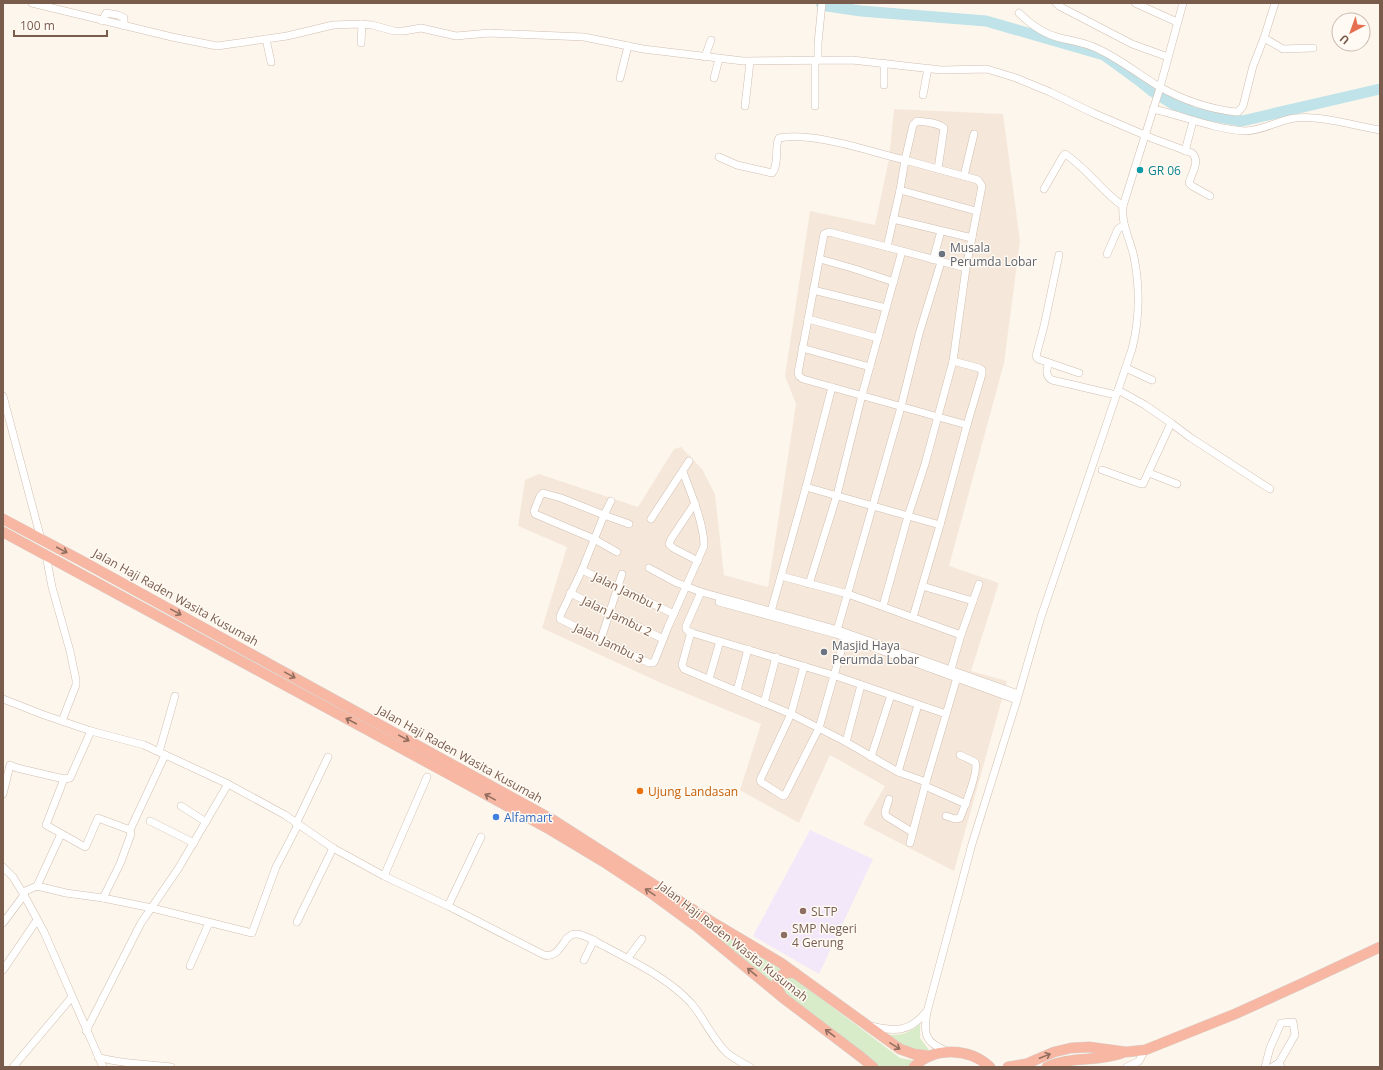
<svg xmlns="http://www.w3.org/2000/svg" width="1383" height="1070" viewBox="0 0 1383 1070" font-family="'Open Sans',sans-serif">
<style>
.residential{fill:#f5e8da}
.education{fill:#f3e8fa}
.green{fill:#d8ecc9}
.lines{fill:none;stroke-linecap:round;stroke-linejoin:round}
.river{stroke:#bfe3e8;stroke-width:11}
.minor-casing{stroke:#d1beb0;stroke-width:8}
.highway-casing{stroke:#dad1cd;stroke-width:11}
.minor{stroke:#fff;stroke-width:7}
.highway{stroke:#f7b7a3;stroke-width:10}
.oneway{stroke:#936e5e}
.culture-dot{fill:#0f9aa8;stroke:#fffaf3;stroke-width:1.5}
.worship-dot{fill:#6b7280;stroke:#fffaf3;stroke-width:1.5}
.food-dot{fill:#e8710a;stroke:#fffaf3;stroke-width:1.5}
.shop-dot{fill:#3f7fe0;stroke:#fffaf3;stroke-width:1.5}
.education-dot{fill:#8d6e63;stroke:#fffaf3;stroke-width:1.5}
.labels{text-anchor:middle;dominant-baseline:central;stroke-width:3;stroke-linejoin:round;paint-order:stroke}
.culture-label{font-size:12px;fill:#0d838f;stroke:#fffaf3;text-anchor:start}
.worship-label{font-size:12px;fill:#5b616d;stroke:#fffaf3;text-anchor:start}
.street-label{font-size:12px;fill:#7a5c4d;stroke:#fffaf3}
.food-label{font-size:12px;fill:#c56008;stroke:#fffaf3;text-anchor:start}
.shop-label{font-size:12px;fill:#366cbe;stroke:#fffaf3;text-anchor:start}
.education-label{font-size:12px;fill:#785e54;stroke:#fffaf3;text-anchor:start}
</style>
<rect width="100%" height="100%" fill="#fdf6ec"/>
<path class="residential" d="M894 109 1003 114 1020 241 1004 363 949 566 999 583 971 671 1007 681 954 871 863 824 885 786 830 755 799 823 740 790 761 724 661 683 542 628 567 547 518 526 525 480 539 474 638 507 674 449 681 447 702 469 715 494 724 575 768 587 796 404 785 376 810 211 875 225 889 159Z"/>
<path class="education" d="M810 830 873 859 819 974 753 936Z"/>
<g class="green">
<path d="M667 898 785 967C777 971 772 977 772 986L702 923Z"/>
<path d="M790 975 900 1058 916 1061 907 1067H879L869 1058 779 990 782 976Z"/>
<path d="M920 1024V1038L929 1050 909 1053 884 1035C901 1035 906 1035 920 1024Z"/>
</g>
<g class="lines">
<path class="river" d="M821 3 827 6 861 11 986 21 1104 55 1137 79 1152 91 1173 104 1195 113 1242 121 1380 89"/>
<g class="minor-casing">
<g id="minor">
<path d="M32 3 172 37 217 46 287 36 333 25 359 24 372 25 394 31H404L421 28 456 36 489 33 584 37 643 49 743 61 852 60 941 70 987 69 1016 78 1050 92 1093 113 1154 139 1192 153C1201 161 1191 174 1189 183L1192 186 1210 196"/>
<path d="M1056 3 1059 6 1132 44 1168 57"/>
<path d="M1135 3 1177 22"/>
<path d="M1019 13C1031 25 1043 34 1060 38 1073 41 1087 43 1098 49 1120 59 1138 74 1158 86 1181 99 1209 109 1236 112H1238L1243 106 1253 66 1264 38 1275 3"/>
<path d="M102 21 106 13 118 15 124 18V26"/>
<path d="M1264 38 1283 49 1313 48"/>
<path d="M266 39 271 62"/>
<path d="M361 43 362 24"/>
<path d="M705 57 711 40"/>
<path d="M818 60V43L822 3"/>
<path d="M815 61V106"/>
<path d="M620 78 628 46"/>
<path d="M714 78 719 59"/>
<path d="M884 85V63"/>
<path d="M923 95 928 68"/>
<path d="M745 106 750 62"/>
<path d="M1153 109C1184 116 1213 129 1245 131 1263 131 1278 120 1295 118 1319 115 1356 126 1380 130"/>
<path d="M1185 151 1193 121"/>
<path d="M719 157 737 165 772 173C779 165 775 150 778 140L779 138C816 132 868 151 905 160L913 125 917 121C925 122 937 122 944 128L938 169"/>
<path d="M964 176 974 134"/>
<path d="M1044 189 1063 156 1065 154C1087 168 1101 191 1123 206"/>
<path d="M900 190 976 211"/>
<path d="M893 219 972 238"/>
<path d="M887 247 829 232 824 234 798 373 799 376 803 379 967 425"/>
<path d="M1107 254 1118 229 1124 225"/>
<path d="M1059 255 1044 326 1036 356 1038 359 1079 373"/>
<path d="M820 259 855 269 894 282"/>
<path d="M933 260 941 231"/>
<path d="M813 290 886 308"/>
<path d="M808 319 878 338"/>
<path d="M802 348 870 367"/>
<path d="M1049 363C1046 370 1045 376 1052 380L1116 395"/>
<path d="M1126 368 1152 380"/>
<path d="M1118 390 1145 405 1171 423 1191 438 1270 489"/>
<path d="M3 396 41 539"/>
<path d="M1102 470 1141 484H1143L1171 423"/>
<path d="M1149 473 1177 484"/>
<path d="M806 487 940 525"/>
<path d="M611 501 604 515 629 524"/>
<path d="M695 503 671 539 669 544 673 548 698 561"/>
<path d="M651 519 689 461"/>
<path d="M617 552 594 539 535 514 534 511 540 496 543 493 561 498 604 515 582 570 560 616V619L649 663H653L655 660 668 627 704 546C704 524 691 493 683 472"/>
<path d="M46 555 52 587 70 651 76 680V685L62 721"/>
<path d="M649 568 675 582 701 592 838 630 1018 694"/>
<path d="M582 570 674 614"/>
<path d="M781 576 848 594 961 635"/>
<path d="M809 584 837 495 862 395 902 251"/>
<path d="M922 586 973 601"/>
<path d="M701 592 686 626V629L689 632 833 675 946 714"/>
<path d="M570 593 663 639"/>
<path d="M719 602 836 634 1017 700"/>
<path d="M883 606 908 516 925 464 953 361 966 268 982 186 978 180 905 160 900 190 887 247 966 268"/>
<path d="M770 615 806 487 832 387"/>
<path d="M913 617 940 525 967 425 982 374V370L979 368 953 361"/>
<path d="M691 632 682 665 684 669 791 714 846 742 898 772 926 782"/>
<path d="M836 634 901 407 919 334 941 262"/>
<path d="M601 639 622 574"/>
<path d="M804 666 791 714 760 780 761 782 783 796 785 795 819 728 845 637"/>
<path d="M950 673 961 635 979 584"/>
<path d="M709 679 720 641"/>
<path d="M737 691 748 649"/>
<path d="M3 699 44 715 91 731 144 745 228 784 285 815 333 848 384 876 448 906 544 955C562 959 563 932 577 934 586 935 596 942 604 946 634 962 668 978 691 1003 704 1018 712 1038 726 1052 733 1058 742 1063 750 1067"/>
<path d="M764 703 776 657"/>
<path d="M91 731 70 778 64 779 46 825 85 847 86 846 98 818 130 830 131 834 120 864 103 898"/>
<path d="M846 742 861 685"/>
<path d="M159 752 175 696"/>
<path d="M871 757 891 695"/>
<path d="M898 772 918 705"/>
<path d="M925 786 966 804"/>
<path d="M3 794 10 765 17 768 64 779"/>
<path d="M889 799 885 812 886 816 912 832"/>
<path d="M181 806 206 822"/>
<path d="M946 816 955 819 960 818C964 808 979 770 975 762L960 755"/>
<path d="M150 821 194 843"/>
<path d="M296 824 328 757"/>
<path d="M130 830 165 755"/>
<path d="M910 843 926 782 958 674"/>
<path d="M3 867 13 877 24 895 44 932 103 1067"/>
<path d="M384 876 427 777"/>
<path d="M37 886 61 834"/>
<path d="M23 892 37 886 66 893 103 898 152 908 252 933 276 867 298 825"/>
<path d="M448 906 481 837"/>
<path d="M297 922 333 848"/>
<path d="M3 923 24 895"/>
<path d="M628 958 642 939"/>
<path d="M584 960 594 940"/>
<path d="M190 966 209 923"/>
<path d="M3 970 37 920"/>
<path d="M871 1026C895 1032 910 1032 926 1012"/>
<path d="M86 1031 141 923 178 869 228 784"/>
<path d="M947 1051C925 1043 923 1034 927 1012L972 844 1017 700 1041 617 1132 349C1140 318 1140 288 1134 257 1130 239 1121 224 1123 206L1159 91 1183 3"/>
<path d="M98 1057C120 1064 148 1064 171 1067"/>
<path d="M13 1067 72 997"/>
<path d="M1127 1067 1139 1061 1145 1050"/>
<path d="M1265 1067 1270 1048 1281 1023 1293 1022 1295 1035 1279 1063 1281 1067"/>
<path d="M1272 1067 1279 1063"/>
</g>
</g>
<g class="highway-casing">
<g id="highway">
<path d="M3 519 82 561 553 820 712 922 781 963 900 1049 914 1054 930 1056"/>
<path d="M3 532 445 772 549 829 604 862 651 893 696 926 782 997 861 1057 873 1067"/>
<path d="M781 995C772 981 779 971 795 973"/>
<path d="M914 1067C934 1046 970 1048 990 1067"/>
<path d="M1008 1067 1026 1064 1054 1052 1071 1048 1089 1047 1126 1052 1145 1050 1235 1014 1301 984 1380 947"/>
<path d="M1047 1067C1071 1056 1098 1062 1122 1053"/>
</g>
</g>
<use href="#minor" class="minor"/>
<use href="#highway" class="highway"/>
</g>
<defs><path id="oneway-shaft" d="M-6 0H5M1.5-3L5.5 0L1.5 3" fill="none" stroke-width="1.6" stroke-linecap="round" stroke-linejoin="round"/></defs>
<g class="oneway">
<use href="#oneway-shaft" transform="translate(62 550) rotate(28)"/>
<use href="#oneway-shaft" transform="translate(176 612) rotate(29)"/>
<use href="#oneway-shaft" transform="translate(290 675) rotate(29)"/>
<use href="#oneway-shaft" transform="translate(351 721) rotate(-152)"/>
<use href="#oneway-shaft" transform="translate(404 738) rotate(29)"/>
<use href="#oneway-shaft" transform="translate(490 797) rotate(-151)"/>
<use href="#oneway-shaft" transform="translate(650 892) rotate(-146)"/>
<use href="#oneway-shaft" transform="translate(752 972) rotate(-140)"/>
<use href="#oneway-shaft" transform="translate(830 1033) rotate(-143)"/>
<use href="#oneway-shaft" transform="translate(895 1046) rotate(32)"/>
<use href="#oneway-shaft" transform="translate(1045 1056) rotate(-22)"/>
</g>
<circle class="culture-dot" cx="1140" cy="170" r="4"/>
<g class="worship-dot">
<circle cx="942" cy="254" r="4"/>
<circle cx="824" cy="652" r="4"/>
</g>
<circle class="food-dot" cx="640" cy="791" r="4"/>
<circle class="shop-dot" cx="496" cy="817" r="4"/>
<g class="education-dot">
<circle cx="803" cy="911" r="4"/>
<circle cx="784" cy="935" r="4"/>
</g>
<g class="labels">
<g class="culture-label">
<text x="1148" y="170">GR 06</text>
</g>
<g class="worship-label">
<text x="950" y="247">Musala<tspan x="950" dy="14">Perumda Lobar</tspan></text>
<text x="832" y="645">Masjid Haya<tspan x="832" dy="14">Perumda Lobar</tspan></text>
</g>
<g class="street-label">
<text transform="translate(628 592) rotate(26)">Jalan Jambu 1</text>
<text transform="translate(176 597) rotate(29)">Jalan Haji Raden Wasita Kusumah</text>
<text transform="translate(617 616) rotate(26)">Jalan Jambu 2</text>
<text transform="translate(609 643) rotate(26)">Jalan Jambu 3</text>
<text transform="translate(460 754) rotate(29)">Jalan Haji Raden Wasita Kusumah</text>
<text transform="translate(733 941) rotate(38)">Jalan Haji Raden Wasita Kusumah</text>
</g>
<g class="food-label">
<text x="648" y="791">Ujung Landasan</text>
</g>
<g class="shop-label">
<text x="504" y="817">Alfamart</text>
</g>
<g class="education-label">
<text x="811" y="911">SLTP</text>
<text x="792" y="928">SMP Negeri<tspan x="792" dy="14">4 Gerung</tspan></text>
</g>
</g>
<rect width="1383" height="1070" fill="none" stroke="#7a5c4d" stroke-width="8"/>
<g transform="translate(1351 32) rotate(221)"><circle r="19" fill="#fffaf3" stroke="#cabbb1"/>
<path d="M0-3L7 15L0 10L-7 15Z" fill="#e76f51"/>
<text y="-6" font-size="11" font-weight="bold" text-anchor="middle" fill="#7a5c4d">U</text>
</g>
<path d="M14 30v6h93v-6" fill="none" stroke="#7a5c4d" stroke-width="2"/>
<text x="20" y="30" font-size="12" fill="#7a5c4d" stroke="#fffaf3" stroke-width="3" paint-order="stroke">100 m</text>
</svg>
